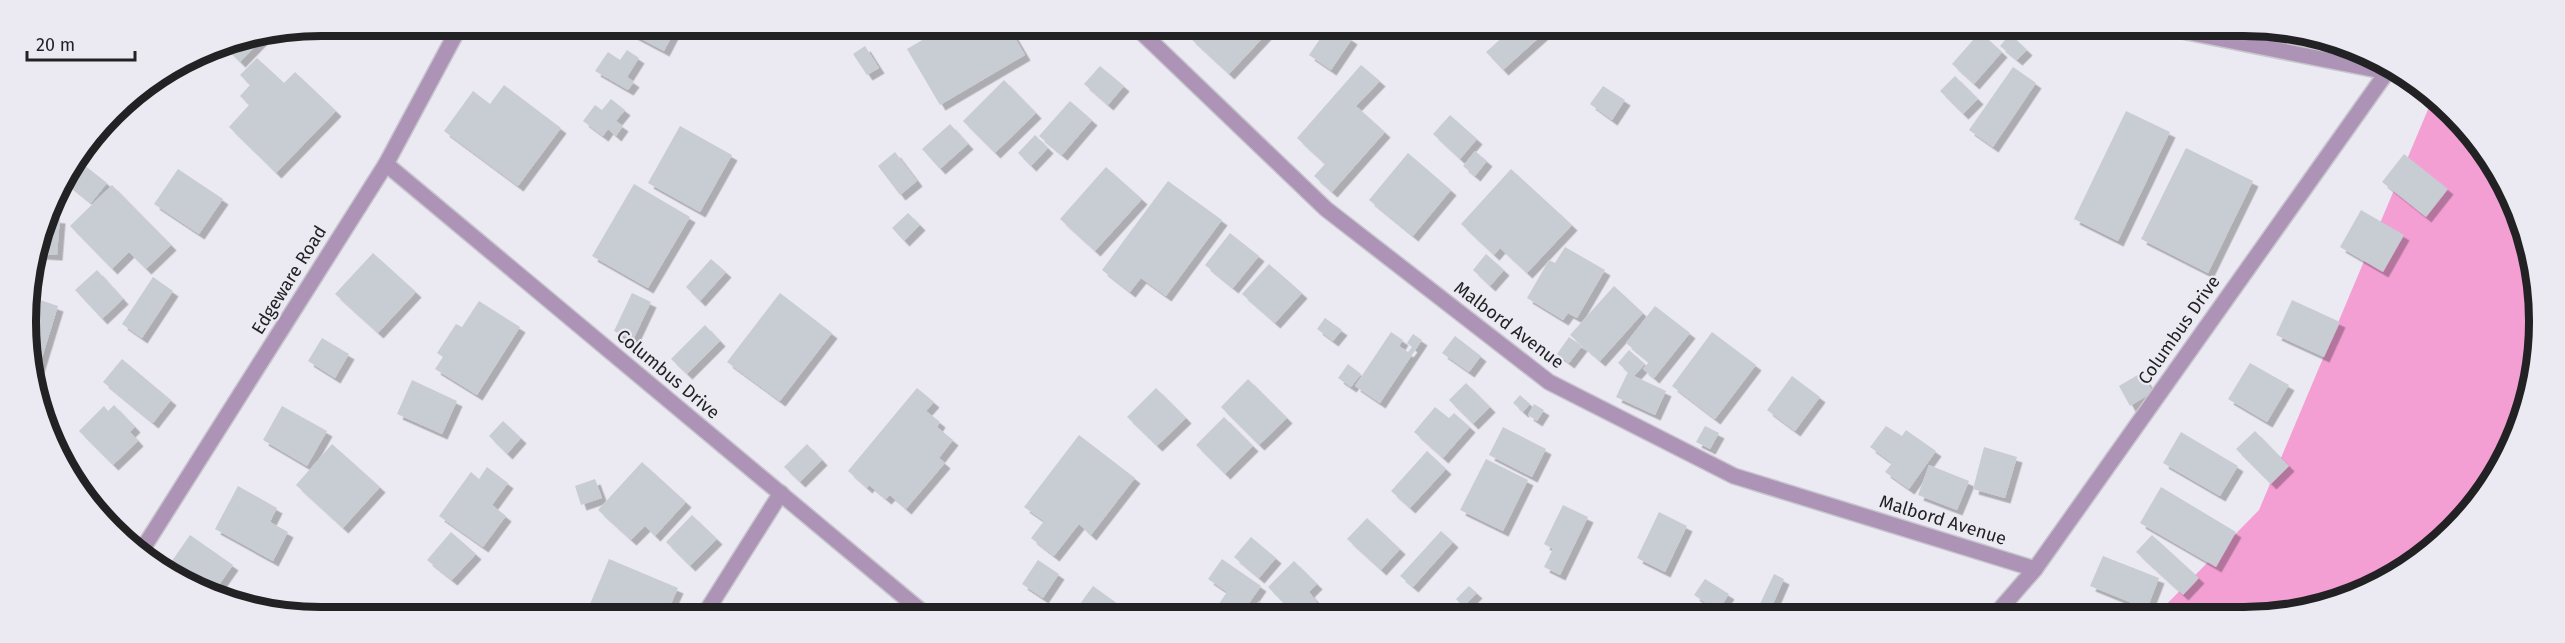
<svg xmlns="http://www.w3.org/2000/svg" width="2565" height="643" viewBox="0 0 2565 643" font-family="'Fira Sans',sans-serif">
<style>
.green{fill:#f39fd3}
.building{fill:#c8ccd3;filter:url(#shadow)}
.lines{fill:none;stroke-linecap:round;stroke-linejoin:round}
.minor-casing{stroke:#c7c6cd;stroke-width:18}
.minor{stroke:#ad94b7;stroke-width:15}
.labels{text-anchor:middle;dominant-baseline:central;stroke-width:4.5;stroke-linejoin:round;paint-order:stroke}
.street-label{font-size:18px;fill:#222225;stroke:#ebeaf2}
.rim{fill:none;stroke:#222225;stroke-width:8}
</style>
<defs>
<filter id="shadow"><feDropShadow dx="5.5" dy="5.5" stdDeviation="0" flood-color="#0004"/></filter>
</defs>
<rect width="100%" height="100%" fill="#ebeaf2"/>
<path class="green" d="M2432 100 2479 142 2529 245 2537 360 2509 453 2453 531 2374 587 2282 615H2156L2259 510Z"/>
<g class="building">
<path d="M631 26H677L664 51 628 32Z"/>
<path d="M946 26H1008L1025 55 940 105 907 49Z"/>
<path d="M1201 27H1269L1271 29 1229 74 1190 38Z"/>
<path d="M1328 27H1334L1352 39 1331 70 1309 55Z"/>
<path d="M1514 27H1537L1543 34 1503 70 1486 52Z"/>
<path d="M1980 32 2002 52 1974 84 1952 64Z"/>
<path d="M2010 34 2027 50 2017 60 2000 46Z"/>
<path d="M264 37 240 62 223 45Z"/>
<path d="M865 46 879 68 867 75 853 54Z"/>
<path d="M627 50 639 58 627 77 634 82 628 90 595 71 608 52 620 60Z"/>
<path d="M257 58 284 83 295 72 336 111 276 173 229 127 249 105 240 96 250 85 240 75Z"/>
<path d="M1361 65 1380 81 1356 106 1385 132 1332 192 1314 176 1325 164 1297 138Z"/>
<path d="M1100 66 1124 86 1108 105 1084 84Z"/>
<path d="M2013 67 2036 83 1993 147 1969 130Z"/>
<path d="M1955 76 1978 99 1963 114 1940 91Z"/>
<path d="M1004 80 1036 113 995 153 963 121Z"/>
<path d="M504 85 561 128 518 186 444 131 473 91 490 104Z"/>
<path d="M1603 86 1625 100 1612 120 1590 104Z"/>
<path d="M611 99 625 110 616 121 623 126 616 136 608 129 603 136 583 121 595 105 602 110Z"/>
<path d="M1070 101 1092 120 1062 155 1039 136Z"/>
<path d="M2126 111 2170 132 2118 241 2074 219Z"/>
<path d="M1450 115 1477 139 1460 159 1433 134Z"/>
<path d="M950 124 968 144 940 169 922 149Z"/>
<path d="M680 126 732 155 700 212 648 183Z"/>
<path d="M1035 135 1048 148 1031 166 1018 153Z"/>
<path d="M2186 148 2253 181 2208 273 2141 239Z"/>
<path d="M1475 151 1487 161 1475 176 1463 166Z"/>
<path d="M895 152 917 181 900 195 878 166Z"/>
<path d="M1408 153 1451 190 1413 236 1369 200Z"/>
<path d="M2404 154 2448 189 2426 217 2382 182Z"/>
<path d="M79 161 107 183 91 203 64 181Z"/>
<path d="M1106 167 1142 199 1095 251 1060 219Z"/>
<path d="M178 169 223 199 199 234 154 204Z"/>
<path d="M1511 169 1572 225 1527 273 1500 248 1494 255 1461 224Z"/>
<path d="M1168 181 1222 220 1166 296 1141 278 1130 292 1102 270Z"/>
<path d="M634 184 690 217 648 288 592 256Z"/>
<path d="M112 185 171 245 146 269 129 252 112 269 70 226Z"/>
<path d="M2361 210 2404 235 2383 272 2340 247Z"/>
<path d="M908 213 920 225 904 241 892 228Z"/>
<path d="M49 217 60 218 57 255 39 254Z"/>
<path d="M1230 233 1259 256 1233 288 1205 265Z"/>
<path d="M1565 247 1605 270 1577 318 1568 313 1563 320 1527 298 1549 260 1555 263Z"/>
<path d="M373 253 416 292 378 333 335 294Z"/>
<path d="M1486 254 1504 270 1490 286 1473 270Z"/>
<path d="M711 259 726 272 700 301 686 287Z"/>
<path d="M1269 264 1302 293 1275 323 1242 294Z"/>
<path d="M97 270 123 299 102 319 75 290Z"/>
<path d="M153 277 173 291 142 338 122 324Z"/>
<path d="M1614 286 1643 313 1600 361 1570 335Z"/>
<path d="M632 293 651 302 633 340 614 331Z"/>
<path d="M780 293 832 333 780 401 727 362Z"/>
<path d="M28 296 58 306 38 371 33 370 26 302Z"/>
<path d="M2292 300 2340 322 2324 357 2276 335Z"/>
<path d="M479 301 520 327 477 395 435 369 443 357 437 353 456 324 462 327Z"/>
<path d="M1655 306 1690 333 1654 378 1643 369 1649 362 1626 343Z"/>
<path d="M1325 318 1342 330 1333 341 1317 329Z"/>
<path d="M705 325 720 341 687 374 671 359Z"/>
<path d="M1391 332 1403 340 1399 346 1408 352 1412 347 1407 343 1413 334 1422 340 1380 403 1355 386Z"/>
<path d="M1712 332 1756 365 1715 419 1672 386Z"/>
<path d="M1455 336 1481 356 1469 372 1442 353Z"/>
<path d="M1569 337 1582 346 1569 363 1557 354Z"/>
<path d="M322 338 349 354 335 378 308 361Z"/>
<path d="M1629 350 1645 364 1634 376 1666 391 1655 415 1616 397 1628 372 1618 363Z"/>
<path d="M122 359 171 400 153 423 103 382Z"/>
<path d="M2250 363 2289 385 2267 422 2228 399Z"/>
<path d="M1348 364 1361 374 1351 387 1338 378Z"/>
<path d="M2141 373 2153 392 2130 406 2119 386Z"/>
<path d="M1792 376 1820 397 1795 431 1767 410Z"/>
<path d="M1248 379 1287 418 1259 445 1221 407Z"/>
<path d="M412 380 457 401 442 434 397 414Z"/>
<path d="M1466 383 1490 407 1473 424 1449 400Z"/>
<path d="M917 388 934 402 926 411 940 422 937 427 953 440 939 458 945 463 906 509 890 495 886 499 869 485 867 488 848 471Z"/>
<path d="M1156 388 1186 418 1157 446 1127 417Z"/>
<path d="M1520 395 1530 404 1523 412 1513 403Z"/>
<path d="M1534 404 1544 410 1537 421 1528 415Z"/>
<path d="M114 405 135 427 130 432 138 441 113 465 79 431 104 406 108 411Z"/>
<path d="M282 406 327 431 307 466 263 440Z"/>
<path d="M1435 407 1449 418 1454 413 1470 427 1443 458 1414 432Z"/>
<path d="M1224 417 1253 446 1225 474 1196 445Z"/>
<path d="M503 421 521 438 507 454 489 436Z"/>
<path d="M1705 426 1719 433 1710 449 1696 442Z"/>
<path d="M1886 426 1902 436 1906 430 1936 451 1909 489 1885 472 1892 463 1870 447Z"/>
<path d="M1503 427 1546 449 1532 477 1489 455Z"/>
<path d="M2255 431 2289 466 2271 484 2236 449Z"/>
<path d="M2181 432 2238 466 2220 496 2163 463Z"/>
<path d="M1079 435 1135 478 1091 535 1079 524 1054 556 1031 538 1044 521 1024 507Z"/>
<path d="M332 444 380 487 343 528 296 485Z"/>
<path d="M807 444 822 460 800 482 784 467Z"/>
<path d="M1984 447 2017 457 2005 498 1973 489Z"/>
<path d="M1427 451 1446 469 1410 508 1391 491Z"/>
<path d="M1486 459 1528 480 1503 531 1460 510Z"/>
<path d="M642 462 686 502 655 536 645 526 631 540 598 510Z"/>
<path d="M1929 465 1969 481 1957 510 1918 495Z"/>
<path d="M487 467 508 483 492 505 506 516 483 547 439 516 471 472 479 479Z"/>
<path d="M595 479 602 498 581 505 575 486Z"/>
<path d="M238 486 277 508 270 522 288 532 273 561 215 529Z"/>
<path d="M2161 487 2236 532 2216 567 2140 523Z"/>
<path d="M1563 505 1588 517 1560 575 1544 567 1553 549 1544 544Z"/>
<path d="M1659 512 1687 526 1665 572 1637 558Z"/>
<path d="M692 515 717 539 690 566 666 542Z"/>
<path d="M1367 518 1400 549 1381 570 1347 539Z"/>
<path d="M1441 531 1453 542 1413 587 1400 576Z"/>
<path d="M451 532 476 554 452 580 427 560Z"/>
<path d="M190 535 233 565 214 592 173 578 165 571Z"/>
<path d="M2152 535 2199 578 2183 595 2136 552Z"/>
<path d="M1251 537 1276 558 1259 578 1234 557Z"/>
<path d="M2103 556 2159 578 2147 609 2090 586Z"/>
<path d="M609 559 678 588 666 615H596L587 611Z"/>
<path d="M1222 559 1261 586 1241 615 1233 611 1230 615H1219L1214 611 1227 592 1208 579Z"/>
<path d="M1038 560 1059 574 1043 598 1022 584Z"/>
<path d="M1294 561 1317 584 1309 592 1317 602 1304 615H1295L1268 587Z"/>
<path d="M1774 574 1784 579 1770 611 1759 606Z"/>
<path d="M1705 579 1729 594 1718 611 1694 595Z"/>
<path d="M1093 586 1129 612 1127 615H1072Z"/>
<path d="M1469 586 1477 593 1463 607 1456 599Z"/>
<path d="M1259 601 1276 615H1247Z"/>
<path d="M747 604 769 615H741Z"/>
</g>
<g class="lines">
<g class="minor-casing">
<g id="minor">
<path d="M1136 27 1326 209 1549 382 1734 476 2035 569"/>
<path d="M2167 28 2387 72"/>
<path d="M386 164 926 615"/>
<path d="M142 550 386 164 460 26"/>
<path d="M704 615 781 493"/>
<path d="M1995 615 2035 569 2392 65"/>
</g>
</g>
<use href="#minor" class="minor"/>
</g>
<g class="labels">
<g class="street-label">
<text transform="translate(289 280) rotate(-58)">Edgeware Road</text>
<text transform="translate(1509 325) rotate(37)">Malbord Avenue</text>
<text transform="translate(2179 330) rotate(-55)">Columbus Drive</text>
<text transform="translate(668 374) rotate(40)">Columbus Drive</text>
<text transform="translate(1943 520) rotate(17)">Malbord Avenue</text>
</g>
</g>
<path d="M0 0H2565V643H0ZM321 36H2244A285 285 0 0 1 2529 321V322A285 285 0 0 1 2244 607H321A285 285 0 0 1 36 322V321A285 285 0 0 1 321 36Z" fill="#ebeaf2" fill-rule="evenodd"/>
<path class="rim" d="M321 36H2244A285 285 0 0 1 2529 321V322A285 285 0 0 1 2244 607H321A285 285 0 0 1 36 322V321A285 285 0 0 1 321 36Z"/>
<path d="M27 51v9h108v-9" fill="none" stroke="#222225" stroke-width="3"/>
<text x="36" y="51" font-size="18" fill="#222225" stroke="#ebeaf2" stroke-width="4.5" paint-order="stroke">20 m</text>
</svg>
